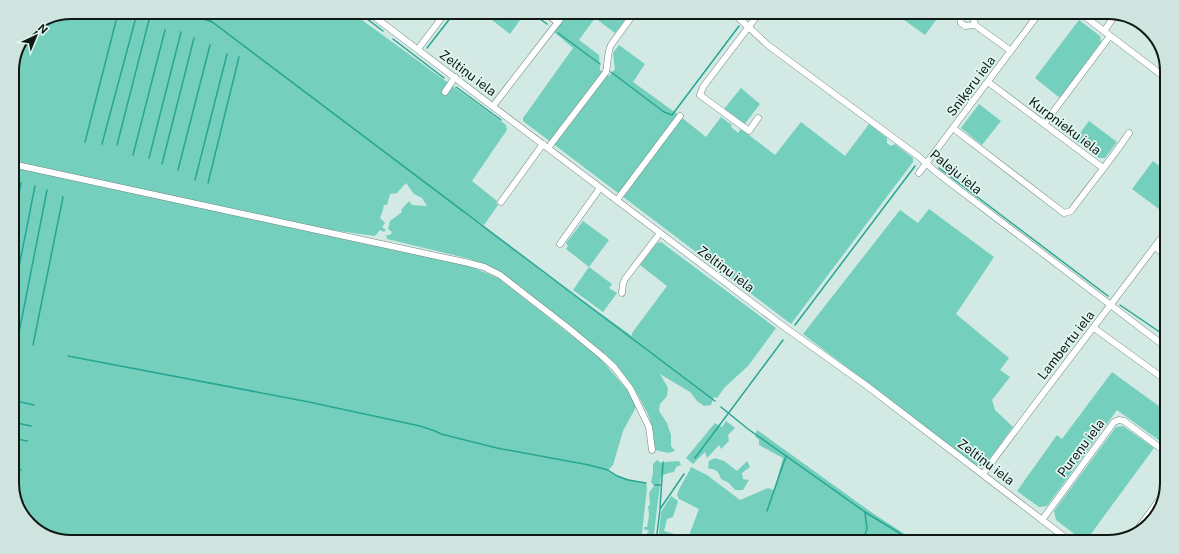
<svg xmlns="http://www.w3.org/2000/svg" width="1179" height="554" viewBox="0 0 1179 554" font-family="'Public Sans',sans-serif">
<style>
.green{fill:#74cfbd}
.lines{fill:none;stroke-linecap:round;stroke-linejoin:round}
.stream{stroke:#28a692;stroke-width:1.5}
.minor-casing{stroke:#718580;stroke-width:7}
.minor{stroke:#fff;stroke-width:6}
.labels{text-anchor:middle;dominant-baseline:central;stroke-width:3.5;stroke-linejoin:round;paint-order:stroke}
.street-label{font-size:13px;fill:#101816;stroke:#e0f6f1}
.rim{fill:none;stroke:#101816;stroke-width:2}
</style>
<rect width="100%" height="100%" fill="#d3e9e4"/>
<g class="green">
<path d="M71 12H351L506 125 507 130 472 181 497 201 496 203 498 205 484 225 462 212 507 244 545 274 632 336V333L667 286 640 265 657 243 661 242 776 328 748 366 725 387 717 398 714 397 711 405 704 406 697 401 690 392 660 374 668 388 667 396 660 404 659 411 667 423 671 435V446L675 451 668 453 655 450 653 431 648 414 634 388 606 355 501 273 470 259 387 239 386 235H390L392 232 388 229 390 221 402 212 401 210 409 201 412 205 427 206 422 198 414 194 406 183 397 193 390 194 387 205H384L382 213 380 218 385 223 382 227 386 230 384 232 380 230 375 236 295 225 297 229 467 265 498 278 600 358 628 391 636 407 623 431 613 465 608 470C620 478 632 480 646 483L647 488 641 542H71L45 536 22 516 12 487V67L29 29Z"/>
<path d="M496 12H526L510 34 493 21 492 17Z"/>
<path d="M569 12H591L596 15 598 12H631L615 33 595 18 579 40 599 55 600 70 609 76 615 69 613 53 619 45 645 64 633 82 676 113 706 137 721 117 732 125 731 127 738 133 741 129 775 155 801 122 845 156 869 124 887 138V143L891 146 895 144 913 158V162L791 324 523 121V118L573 48 554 32Z"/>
<path d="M893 12H942L925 35Z"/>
<path d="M1079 20 1100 36 1101 42 1060 98 1035 78Z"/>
<path d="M741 88 760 104 744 125 724 109Z"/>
<path d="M979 104 1001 121 982 145 961 128Z"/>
<path d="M1089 121 1117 142 1105 158H1099L1075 140Z"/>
<path d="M1153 161 1167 172V215L1132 189Z"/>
<path d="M929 209 994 257 956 314 1009 358 1000 370 1010 377 992 400 995 410 1013 427 986 464 980 467 974 464 803 334 900 210 918 223Z"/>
<path d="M583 221 609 240 589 267 612 284 609 288 617 293 603 312 573 290 589 267 566 249 568 246 566 243Z"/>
<path d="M1112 372 1167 412V431L1160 441 1117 410 1047 506 1039 507 1017 491 1057 435 1062 439Z"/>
<path d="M726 421 735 428 728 435 729 441 721 449 719 445 707 458 705 452 693 464 686 458 715 423 722 427Z"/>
<path d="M1123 426 1154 448 1085 542 1056 520 1054 511 1116 427Z"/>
<path d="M757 430 871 512 917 542H658L661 512 671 496 678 501 673 517 667 519 664 531 688 538 699 509 679 499 677 495C680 485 687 477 691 467L707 475 740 500 768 488 774 490 783 458 759 445V440L755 436Z"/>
<path d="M715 458 724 461 737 471 747 461 750 467 742 473 743 479 749 480 743 490H735L729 483 721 479C718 470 716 470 708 468L709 461Z"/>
<path d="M657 460 661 463 666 462 679 461 681 465 676 467 674 472 668 473 661 476 653 542H646L647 534 649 531 644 529V527H647L649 515 648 506 650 505 649 493 654 486 651 482 653 473V464Z"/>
</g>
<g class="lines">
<g class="stream">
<path d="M185 12 212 22"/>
<path d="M199 12 715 401"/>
<path d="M358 12 383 31"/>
<path d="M530 12 547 24"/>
<path d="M748 15 750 12"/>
<path d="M558 33 600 64"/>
<path d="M393 39 444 78"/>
<path d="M427 48 455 12"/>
<path d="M611 72 664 112 672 115 739 26"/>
<path d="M456 87 501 120"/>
<path d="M85 142 117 17"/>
<path d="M102 144 136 17"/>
<path d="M117 145 149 20"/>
<path d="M133 155 165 30"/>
<path d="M149 158 181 32"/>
<path d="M162 164 194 38"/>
<path d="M939 168 1108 296"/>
<path d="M178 170 210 45"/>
<path d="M195 180 227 54"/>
<path d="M208 183 239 57"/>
<path d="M12 227 21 183"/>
<path d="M12 302 35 186"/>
<path d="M1120 305 1167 337"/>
<path d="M795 325 915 166"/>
<path d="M18 338 47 190"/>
<path d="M33 345 63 197"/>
<path d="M68 356 309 402 420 426 435 431 441 434 497 448 589 465 608 470 617 476 628 480 646 483"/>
<path d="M12 400 34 405"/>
<path d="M721 407 748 429 865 512 914 542"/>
<path d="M12 422 31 426"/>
<path d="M12 438 27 441"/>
<path d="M12 454 17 455"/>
<path d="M695 458 783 340"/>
<path d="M12 468 21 470"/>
<path d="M655 485H661"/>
<path d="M660 508 663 462"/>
<path d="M767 511 786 456"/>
<path d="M656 542 660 509 684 474"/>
<path d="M862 542 867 529 865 512"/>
</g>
<g class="minor-casing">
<g id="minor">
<path d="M368 12 783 326 867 386 1071 542"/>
<path d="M732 12 769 46 918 156 936 172 1167 348"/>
<path d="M1079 12 1167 79"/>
<path d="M558 22 565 12"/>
<path d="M975 25 965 26 961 23 960 18 963 13H969L973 16 975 25 1011 51"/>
<path d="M1104 31 1116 14"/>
<path d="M418 49 446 12"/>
<path d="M988 82 1103 168"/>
<path d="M445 92 455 77"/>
<path d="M493 106 558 22 543 12"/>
<path d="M758 118 749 131 700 95 703 87 760 12"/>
<path d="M1044 124 1110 36"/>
<path d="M953 128 1064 213 1071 211C1090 185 1111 160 1129 133"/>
<path d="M548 148 606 72C608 63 607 53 611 45L635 12"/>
<path d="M12 164 469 263 484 267 500 275 567 327 602 356 614 367 630 388 649 427 652 450"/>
<path d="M919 173 1040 12"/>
<path d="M617 200 680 116"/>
<path d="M501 202 543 144"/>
<path d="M560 244 600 188"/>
<path d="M1155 247 1167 256"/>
<path d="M622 293 623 284 625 279 660 233"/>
<path d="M1094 328 1167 381"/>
<path d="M983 474C1043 392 1106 312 1167 230"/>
<path d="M1042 520 1114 422 1119 420 1124 421 1167 453"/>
<path d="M1134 534 1165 492"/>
</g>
</g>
<use href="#minor" class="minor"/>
</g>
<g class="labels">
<g class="street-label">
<text transform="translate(468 73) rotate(37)">Zeltiņu iela</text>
<text transform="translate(971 86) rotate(-53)">Sniķeru iela</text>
<text transform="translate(1065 126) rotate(37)">Kurpnieku iela</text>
<text transform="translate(956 172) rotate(39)">Paleju iela</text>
<text transform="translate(726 269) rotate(37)">Zeltiņu iela</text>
<text transform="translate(1066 345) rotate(-52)">Lambertu iela</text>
<text transform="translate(1081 448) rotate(-53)">Pureņu iela</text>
<text transform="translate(986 462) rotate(37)">Zeltiņu iela</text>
</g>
</g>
<path d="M0 0H1179V554H0ZM71 19H1108A52 52 0 0 1 1160 71V483A52 52 0 0 1 1108 535H71A52 52 0 0 1 19 483V71A52 52 0 0 1 71 19Z" fill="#cfe4df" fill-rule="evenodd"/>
<path class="rim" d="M71 19H1108A52 52 0 0 1 1160 71V483A52 52 0 0 1 1108 535H71A52 52 0 0 1 19 483V71A52 52 0 0 1 71 19Z"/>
<g transform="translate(36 36) rotate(44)" stroke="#e0f6f1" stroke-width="3" paint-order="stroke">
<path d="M0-3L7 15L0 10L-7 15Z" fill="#101816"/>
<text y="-6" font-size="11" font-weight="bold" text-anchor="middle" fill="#101816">N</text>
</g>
</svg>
